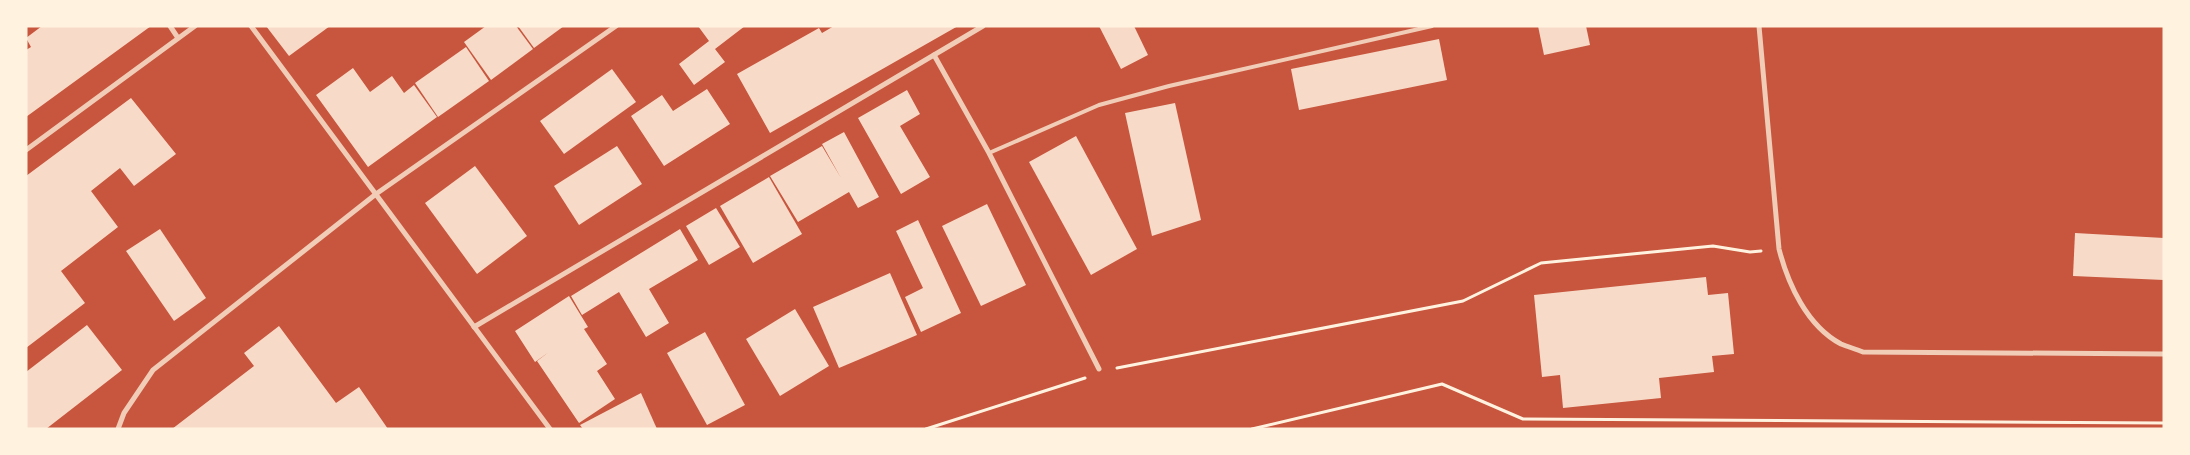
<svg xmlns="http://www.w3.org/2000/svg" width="2190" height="455" viewBox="0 0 2190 455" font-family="'IBM Plex Serif',serif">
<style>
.building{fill:#f7dbc8}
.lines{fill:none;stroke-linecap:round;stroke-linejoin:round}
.path{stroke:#fff3e0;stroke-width:3}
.service{stroke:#f1ccb7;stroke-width:4}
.minor{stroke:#f1ccb7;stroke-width:5}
</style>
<rect width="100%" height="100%" fill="#c8553d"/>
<g class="building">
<path d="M42 26H151L26 117V50L31 47 26 38Z"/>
<path d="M266 26H330L289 56Z"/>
<path d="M486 26H516L533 49 491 80 464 42Z"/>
<path d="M518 26H564L534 48Z"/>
<path d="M698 26H745L715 49 725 62 694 85 679 64 709 41Z"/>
<path d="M834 26H958L770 133 737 74 819 28 822 33Z"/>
<path d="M1099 26H1134L1148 55 1121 69Z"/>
<path d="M1538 26H1586L1590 45 1544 55Z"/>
<path d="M1439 39 1447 80 1299 110 1291 69Z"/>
<path d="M466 47 489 81 438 117 415 83Z"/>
<path d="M353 68 370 92 392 76 404 93 414 85 437 117 368 167 316 95Z"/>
<path d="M612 69 636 102 564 154 540 121Z"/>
<path d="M707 89 730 124 664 166 631 116 662 95 673 111Z"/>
<path d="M907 90 920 114 900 126 930 177 901 194 858 118Z"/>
<path d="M131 98 176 154 134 186 120 168 91 191 118 227 61 271 85 303 26 348V176Z"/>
<path d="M1175 103 1201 220 1152 236 1125 113Z"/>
<path d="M844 132 879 197 858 208 849 192 798 222 770 176 822 146 841 178 822 144Z"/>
<path d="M1076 136 1137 249 1091 275 1029 162Z"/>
<path d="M617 146 642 184 579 225 554 186Z"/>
<path d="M475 166 527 236 477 274 425 203Z"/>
<path d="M769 177 802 234 753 263 720 206Z"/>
<path d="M987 204 1026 285 981 306 942 226Z"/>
<path d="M716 208 740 247 709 265 686 226Z"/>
<path d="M918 220 961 313 921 332 905 297 923 288 896 231Z"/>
<path d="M160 229 206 298 174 321 126 251Z"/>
<path d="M680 229 698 260 649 289 669 323 646 337 619 292 582 315 571 296Z"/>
<path d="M2075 233 2164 238V280L2073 276Z"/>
<path d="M890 273 917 335 839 368 813 307Z"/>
<path d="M1706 277 1708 295 1728 293 1734 354 1712 356 1714 372 1659 378 1661 398 1563 408 1560 375 1542 377 1534 295Z"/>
<path d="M569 296 588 327 584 329 607 364 597 371 615 399 579 423 537 361 549 352 535 362 515 331Z"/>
<path d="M795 309 829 366 780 396 746 339Z"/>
<path d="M87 325 122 370 46 429H26V372Z"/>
<path d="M279 326 336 403 359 387 388 429H172L254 366 244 353Z"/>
<path d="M705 332 745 405 707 425 667 353Z"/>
<path d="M641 393 657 429H583L580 425Z"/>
</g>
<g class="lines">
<g class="path">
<path d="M1117 368 1463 301 1541 263 1713 246 1750 252 1761 251"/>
<path d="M926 429 1085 378"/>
<path d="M1252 429 1442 384 1523 419 2164 423"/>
</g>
<path class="service" d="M989 153 1099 105 1169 86 1432 26"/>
<g class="minor">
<path d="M170 26 178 38"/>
<path d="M251 26 550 429"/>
<path d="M1759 26 1779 249C1788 284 1807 326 1841 344 1848 347 1856 349 1863 352L2164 354"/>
<path d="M934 55 989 153 1099 369"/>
<path d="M26 150 195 26"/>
<path d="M474 327 983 26"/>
<path d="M118 429 124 413 153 370 376 194 616 26"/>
</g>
</g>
<rect width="2190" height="455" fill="none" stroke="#fff3e0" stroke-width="55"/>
</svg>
